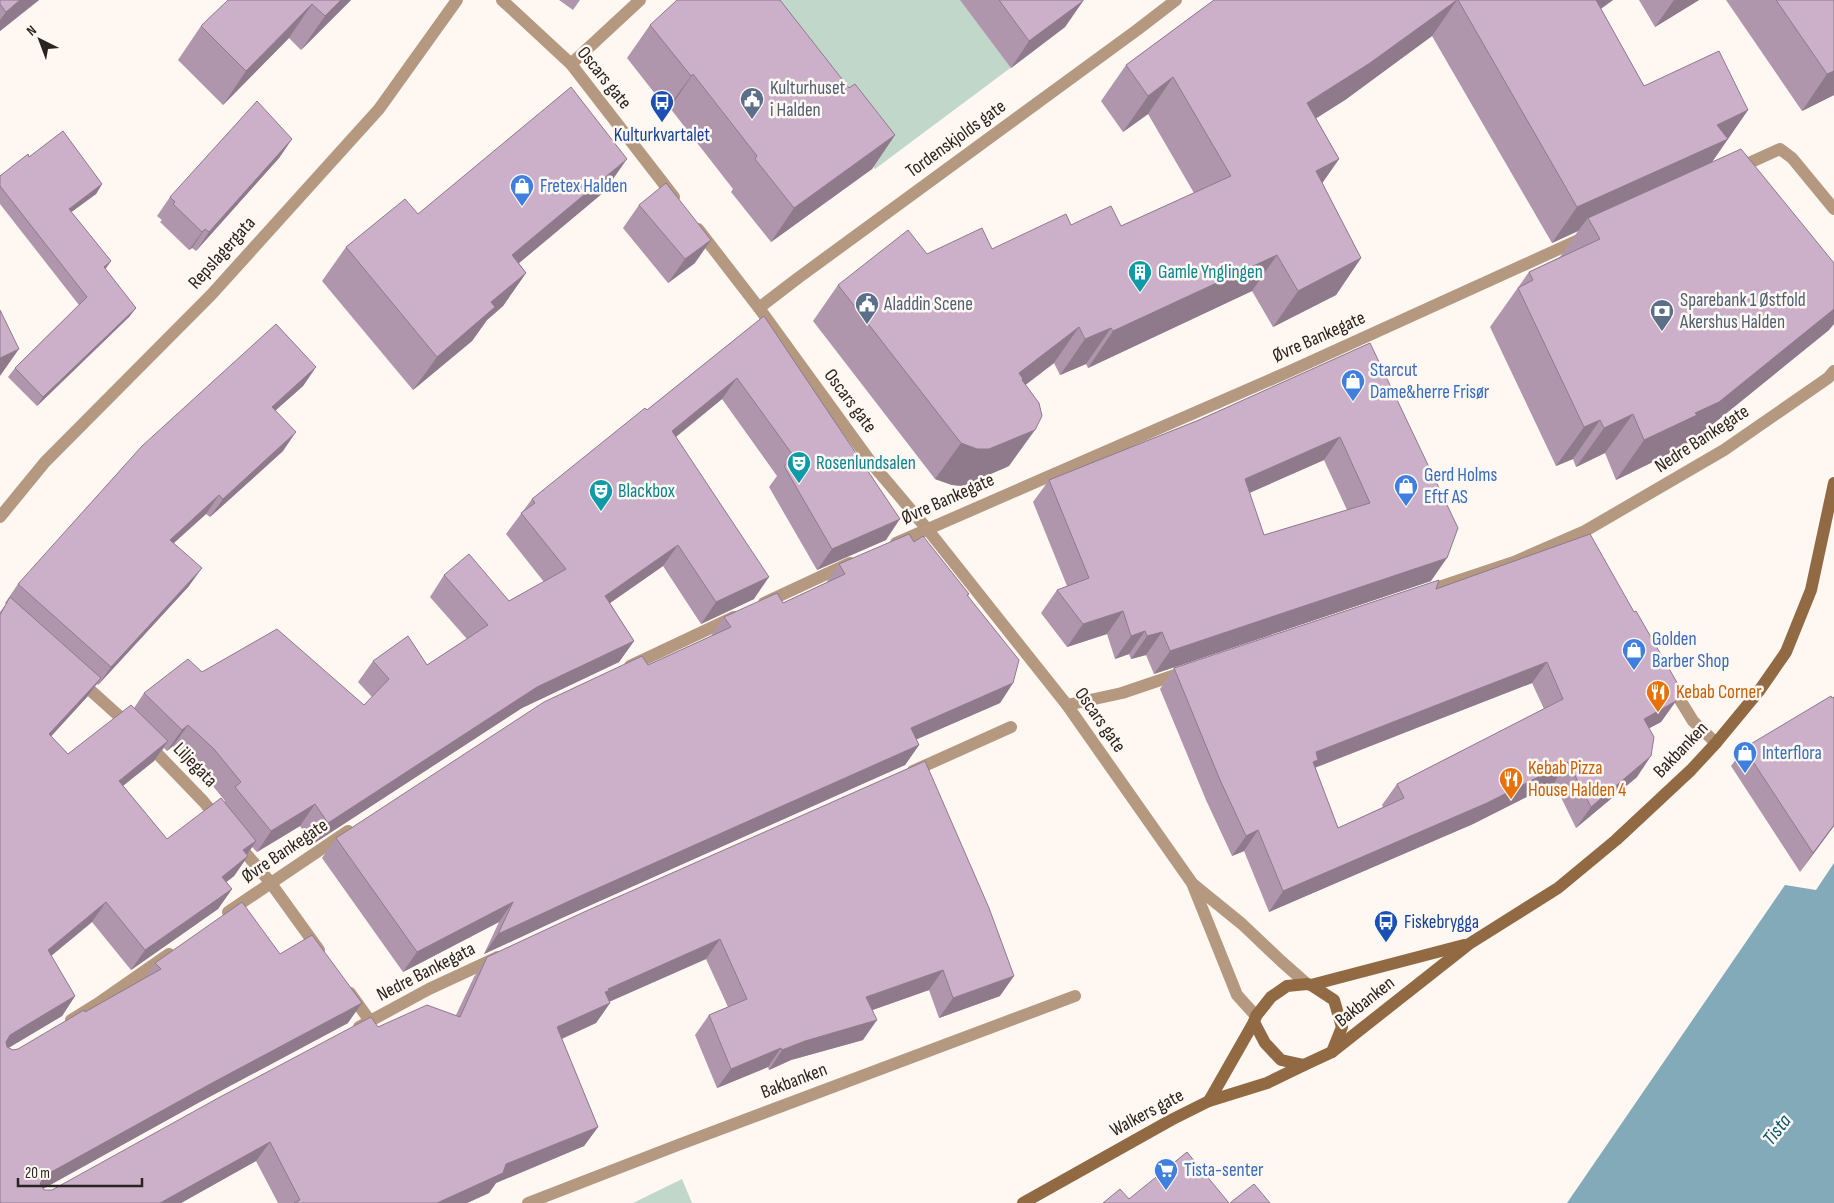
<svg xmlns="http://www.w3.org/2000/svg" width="1834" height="1203" viewBox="0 0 1834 1203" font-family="'Sofia Sans Condensed',sans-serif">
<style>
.green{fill:#c1d7ca}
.water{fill:#83aab9}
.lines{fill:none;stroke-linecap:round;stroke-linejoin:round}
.street{stroke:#b4987f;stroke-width:12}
.secondary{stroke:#916a43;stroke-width:12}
.wall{fill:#af96ac;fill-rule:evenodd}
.shaded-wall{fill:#8f7a8c}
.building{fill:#ccafc8;stroke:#8f7a8c;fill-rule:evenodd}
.labels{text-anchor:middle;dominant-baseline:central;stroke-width:5;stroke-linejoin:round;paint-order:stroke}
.street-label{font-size:19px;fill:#2a2420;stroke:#fef7f2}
.service-label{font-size:19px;fill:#4e5e75;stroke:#fef7f2;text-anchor:start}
.transit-label{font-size:19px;fill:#164399;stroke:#fef7f2}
.shop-label{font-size:19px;fill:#366cbe;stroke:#fef7f2;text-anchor:start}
.culture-label{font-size:19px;fill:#0d838f;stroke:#fef7f2;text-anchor:start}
.food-label{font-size:19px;fill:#c56008;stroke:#fef7f2;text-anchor:start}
.water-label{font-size:20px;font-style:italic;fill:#02576c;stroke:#fef7f2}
</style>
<rect width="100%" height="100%" fill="#fef7f2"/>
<g class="green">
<path d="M746 0H964L1013 66 875 169Z"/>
<path d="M682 1179 692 1203H633Z"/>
</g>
<path class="water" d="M1834 863V1203H1567L1785 885 1816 890Z"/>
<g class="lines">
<g class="street">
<path d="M502 0 571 64 674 197"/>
<path d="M571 64 640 0"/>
<path d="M1738 168 1780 149 1792 158 1834 209"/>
<path d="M698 229 759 308 873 465 928 530 1067 705 1192 883 1237 995 1256 1016"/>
<path d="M759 308 798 278 1137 30 1176 0"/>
<path d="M0 517 45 462 211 295 379 109 457 0"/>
<path d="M896 543 1288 372 1583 238"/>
<path d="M1421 593 1514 562 1585 531 1724 450 1828 378 1834 371"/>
<path d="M764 603 850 563"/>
<path d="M630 666 734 617"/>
<path d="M79 680 129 725"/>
<path d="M1669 682 1693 721 1716 743"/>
<path d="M1067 705 1122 693 1184 672"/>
<path d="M147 743 203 801 218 819"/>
<path d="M913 771 1011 727"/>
<path d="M237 843 270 882 319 950"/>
<path d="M1194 885 1242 924 1281 961 1307 984"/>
<path d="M228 912 348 831"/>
<path d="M350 993 370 1021"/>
<path d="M71 1020 100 1002 169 954"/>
<path d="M359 1027 429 989 498 957"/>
<path d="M528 1203 678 1145 1075 996"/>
</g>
<g class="secondary">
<path d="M1307 984 1311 985 1334 1000 1342 1027 1332 1052 1304 1065 1281 1060 1265 1043 1254 1022 1256 1016 1271 997 1287 986Z"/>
<path d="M1311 985 1464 945"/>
<path d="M1332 1052 1469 944 1558 888 1616 840 1691 770 1716 743 1759 691 1786 652 1811 590 1834 483"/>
<path d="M1209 1101 1254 1022"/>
<path d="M1023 1203 1171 1120 1209 1101 1267 1083 1304 1065"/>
</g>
</g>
<g class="wall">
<path d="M0 0H39L0 31Z"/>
<path d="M228 0H351L301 50 289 38 223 105 178 60 201 26Z"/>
<path d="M559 0H580L573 10Z"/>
<path d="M960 0H1083V1L1065 27 1011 68Z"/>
<path d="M1214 0H1613L1601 9 1644 86 1748 110 1712 162 1829 330 1692 441 1671 451 1669 454 1616 480 1605 453 1576 467 1573 459 1556 466 1490 327 1529 272 1560 257 1578 231 1552 243 1432 36 1345 100 1316 118 1339 159 1322 183 1361 258 1336 295 1273 327 1252 291 1088 368 1086 364 1060 375 1054 363 1025 385 1009 466 963 486 952 485 935 479 813 321 838 285 927 254 992 249 1071 225 1121 226 1194 193 1148 114 1123 132 1101 101 1126 65Z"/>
<path d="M1639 0H1699L1655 27Z"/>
<path d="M1726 0H1834V95L1802 111Z"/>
<path d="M650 25 849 88 895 135 872 169 771 242 731 192 733 189 670 108 667 109 627 58Z"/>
<path d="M292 139 279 158 196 251 192 248 189 250 160 222 162 220 157 216 170 197Z"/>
<path d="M29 157 102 184 96 194 71 212 111 261 105 269 136 308 129 317 37 406 8 377 15 368 79 305 0 204V176Z"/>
<path d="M604 192 519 263 526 273 503 306 487 320 472 341 413 390 322 281 346 247 418 214Z"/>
<path d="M639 205 695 263 668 283 623 228Z"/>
<path d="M764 316 886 540 817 570 769 487 777 476 722 399 676 437 754 599 701 624 663 566 610 603 634 641 619 662 522 708 313 844 300 826 257 852 252 847 247 855 248 856 234 876 226 882 232 889 218 909 131 970 92 922 51 956 75 996 62 1016 8 1048 13 1050 18 1049 85 1012 144 979 155 963 280 954 348 1023 198 1103 43 1189 44 1190H52L378 1027 456 1015 474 977 487 957 925 761 1000 996 939 1018 929 990 872 1010 863 1040 791 1060 769 1070 768 1067 717 1088 695 1035 709 1015 728 1007 706 959 609 1002 610 1003 596 1023 562 1039 598 1127 584 1146 496 1183 489 1193 467 1203H278L256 1161 181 1203H0V612L6 604 5 603 18 584 316 367 303 386 276 410 283 451 210 517 206 514 174 543 189 586 98 685 97 684 87 697 51 736 68 754 134 708 144 693 202 672 364 705 372 697 358 682 373 661 427 665 467 639 430 597 444 575 509 601 544 582 506 534 532 499 647 410ZM173 746 200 770 225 801 167 839 123 786 154 761 164 748 167 751Z"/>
<path d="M1370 343 1431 581 1154 674 1146 655 1131 659 1129 654 1115 659 1107 634 1067 647 1041 613 1057 590 1067 586 1033 502 1049 480 1199 420ZM1324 460 1347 510 1264 535 1249 493Z"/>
<path d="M914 542 969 594 968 596 1013 683 1000 703 916 739 919 745 905 765 564 917 484 954 499 922 403 972 322 858 336 838 648 665 711 636 724 617 783 603 826 583 839 564Z"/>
<path d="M1436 589 1634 612 1676 701 1661 722 1649 728 1637 777 1576 828 1554 783 1473 824 1269 912 1244 851 1232 856 1206 800 1160 689 1174 668ZM1532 683 1544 709 1397 784 1382 805 1383 807 1338 828 1315 767Z"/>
<path d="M1832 698 1834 826 1800 872 1731 766 1744 748Z"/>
</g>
<g class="shaded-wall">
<path d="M20 0H39L0 31V20L6 12Z"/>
<path d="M341 0H351L301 50 325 16Z"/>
<path d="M1457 0 1432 36 1345 100 1282 140 1307 103Z"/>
<path d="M1590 0H1613L1568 31Z"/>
<path d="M1674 0H1699L1655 27Z"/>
<path d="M1083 1 1065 27 1011 68 1029 41Z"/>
<path d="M312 4 289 38 223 105 246 71Z"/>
<path d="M1834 71V95L1802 111 1827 74Z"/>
<path d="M693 74 670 108 667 109 691 76Z"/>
<path d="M1173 77 1148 114 1123 132 1148 96Z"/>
<path d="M1748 110 1703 175 1588 218 1578 231 1552 243 1577 207 1717 125Z"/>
<path d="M895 135 872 169 771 242 794 208Z"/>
<path d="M292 139 279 158 196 251 209 232Z"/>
<path d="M627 159 604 192 488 289 512 255Z"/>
<path d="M1339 159 1314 195 1316 171Z"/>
<path d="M102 184 96 194 62 219 69 209Z"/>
<path d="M205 229 192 248 189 250 202 232Z"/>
<path d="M711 240 695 263 668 283 685 259Z"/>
<path d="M1277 255 1252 291 1088 368 1113 331Z"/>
<path d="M1361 258 1336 295 1273 327 1298 291Z"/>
<path d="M111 261 104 271V267Z"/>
<path d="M526 273 503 306 487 320 472 341 413 390 437 357 491 302Z"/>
<path d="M136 308 129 317 37 406 43 397Z"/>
<path d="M1834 309V324L1829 330 1692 441 1671 451 1669 454 1616 480 1644 440 1695 413Z"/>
<path d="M1079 327 1054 363 1011 396 1019 373Z"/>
<path d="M1111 328 1086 364 1060 375 1085 339Z"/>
<path d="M19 349 0 376V358Z"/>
<path d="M316 367 303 386 259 425 272 407Z"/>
<path d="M737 378 722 399 657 452 672 431Z"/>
<path d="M1633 414 1605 453 1576 467 1604 428Z"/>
<path d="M1600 420 1573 459 1556 466 1584 427Z"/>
<path d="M1035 430 1009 466 963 486 952 485 935 479 961 443Z"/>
<path d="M296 432 283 451 210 517 223 499Z"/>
<path d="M1340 437 1324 460 1229 502 1245 479Z"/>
<path d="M219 495 206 514 157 558 170 540Z"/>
<path d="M900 519 886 540 817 570 832 549Z"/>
<path d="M678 545 663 566 590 617 605 596Z"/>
<path d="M1447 558 1431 581 1154 674 1170 651Z"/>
<path d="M202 568 189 586 98 685 111 667Z"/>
<path d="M769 577 754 599 701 624 716 602Z"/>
<path d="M1123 611 1107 634 1067 647 1083 624Z"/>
<path d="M1145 631 1129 654 1115 659 1131 636Z"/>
<path d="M1162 632 1146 655 1131 659 1147 636Z"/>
<path d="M634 641 619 662 522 708 313 844 328 823 537 687Z"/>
<path d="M1547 662 1532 683 1312 769 1316 752Z"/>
<path d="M101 678 87 697 35 754 49 734Z"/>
<path d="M1013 683 1000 703 897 748 911 728Z"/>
<path d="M1676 701 1661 722 1629 739 1644 719Z"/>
<path d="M188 725 173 746 167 751 182 730Z"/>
<path d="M168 741 154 761 105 800 119 781Z"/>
<path d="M919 745 905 765 564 917 484 954 498 934 578 897Z"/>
<path d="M1651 756 1637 777 1576 828 1591 807Z"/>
<path d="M1568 762 1554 783 1473 824 1269 912 1283 891Z"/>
<path d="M315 804 300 826 257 852 271 831Z"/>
<path d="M1834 825V826L1800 872 1813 853Z"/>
<path d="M1258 830 1244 851 1232 856 1246 836Z"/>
<path d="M256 841 244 859 248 856 234 876 209 896 243 850Z"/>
<path d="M232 889 218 909 131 970 145 950Z"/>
<path d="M106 902 92 922 34 970 48 950Z"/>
<path d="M513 902 499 922 403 972 417 952Z"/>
<path d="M720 939 706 959 597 1007 610 1003 596 1023 543 1047 557 1027 605 992 608 989Z"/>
<path d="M943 970 929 990 853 1017 866 997Z"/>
<path d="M1014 976 1000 996 939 1018 953 998Z"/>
<path d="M75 996 62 1016 0 1053 10 1035Z"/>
<path d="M362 1003 348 1023 198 1103 30 1196 44 1176 212 1083Z"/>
<path d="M877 1020 863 1040 791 1060 769 1070 782 1050 805 1041Z"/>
<path d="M781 1048 768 1067 717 1088 731 1069Z"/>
<path d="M598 1127 584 1146 496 1183 489 1193 467 1203H437L506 1164Z"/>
<path d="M270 1142 256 1161 181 1203H160Z"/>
</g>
<g class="building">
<path d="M0 0H20L6 12 0 4Z"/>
<path d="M228 0H341L325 16 312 4 246 71 201 26Z"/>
<path d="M677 0H780L849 88 855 84 895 135 794 208 755 159 757 156 693 74 691 76 650 25Z"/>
<path d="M999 0H1083V1L1029 41Z"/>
<path d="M1214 0H1457L1370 63 1307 103 1339 159 1316 171 1361 258 1298 291 1277 255 1113 331 1111 328 1085 339 1079 327 1019 373 1023 379 1022 380 1039 403 1042 416 1035 430 989 449H977L961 443 838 285 908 230 927 254 982 228 992 249 1066 214 1071 225 1111 206 1121 226 1231 176 1173 77 1148 96 1126 65Z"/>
<path d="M1458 0H1596L1644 86 1719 51 1748 110 1717 125 1728 139 1577 207Z"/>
<path d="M1776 0H1834V71L1827 74Z"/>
<path d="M571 87 627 159 512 255 526 273 491 302 495 307 437 357 346 247 405 199 418 214Z"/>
<path d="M257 101 292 139 209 232 205 229 202 232 173 204 175 202 170 197Z"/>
<path d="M63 131 102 184 69 209 111 261 104 267 136 308 43 397 15 368 87 297 0 186V176L28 154 29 157Z"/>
<path d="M1741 149 1834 263V309L1719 402 1695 413 1697 415 1644 440 1633 414 1604 428 1600 420 1584 427 1518 288 1533 280 1529 272 1600 239 1588 218Z"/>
<path d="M666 183 711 240 685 259 639 205Z"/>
<path d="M0 310 19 349 0 358Z"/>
<path d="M764 316 900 519 832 549 784 466 795 458 737 378 672 431 769 577 716 602 678 545 605 596 634 641 537 687 328 823 315 804 271 831 235 787 241 782 214 749 188 725 182 730 144 693 188 659 202 672 277 629 364 705 389 679 373 661 408 636 427 665 488 625 444 575 469 554 509 601 566 569 521 513 535 503 532 499 645 408 647 410Z"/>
<path d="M276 324 316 367 272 407 296 432 223 499 219 495 170 540 202 568 111 667 18 584 142 446Z"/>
<path d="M1370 343 1458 528 1447 558 1170 651 1162 632 1147 636 1145 631 1131 636 1123 611 1083 624 1057 590 1089 578 1049 480 1199 420ZM1340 437 1370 503 1264 535 1245 479Z"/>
<path d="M909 534 914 542 923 536 969 594 967 595 1019 660 1013 683 911 728 919 745 578 897 498 934 513 902 417 952 336 838 544 702 642 656 648 665 731 627 724 617 777 593 783 603 845 574 839 564Z"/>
<path d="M1590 534 1634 612 1636 611 1679 686 1676 701 1644 719 1654 737 1651 756 1591 807 1568 762 1487 803 1283 891 1258 830 1246 836 1220 780 1174 668 1439 580 1436 589ZM1547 662 1563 699 1397 784 1404 798 1338 828 1313 762 1318 760 1316 752Z"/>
<path d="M10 597 101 678 49 734 68 754 131 705 168 741 119 781 167 839 221 798 256 841 243 850 248 856 222 877 232 889 145 950 106 902 48 950 75 996 10 1035 6 1042 7 1047 13 1050 18 1049 84 1010 85 1012 161 969 155 963 242 902 280 954 312 935 362 1003 212 1083 44 1176 40 1184 44 1190H52L220 1097 371 1017 378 1027 427 1005 460 1017 487 957 584 912 925 761 989 908 1014 976 953 998 943 970 866 997 877 1020 805 1041 782 1050 781 1048 731 1069 709 1015 747 999 720 939 608 989 609 991 605 992 610 1003 557 1027 598 1127 506 1164 503 1173 437 1203H294L300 1200 270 1142 160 1203H0V615Z"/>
<path d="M1831 696 1832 698 1834 697V825L1813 853 1744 748Z"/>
<path d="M1187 1152 1229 1203H1103L1120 1189 1129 1199Z"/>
<path d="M1254 1184 1270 1203H1230Z"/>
</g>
<defs>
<g id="civic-pin" transform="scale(1.25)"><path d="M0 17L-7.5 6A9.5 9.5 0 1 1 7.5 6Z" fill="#5c6f8a" stroke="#fef7f2"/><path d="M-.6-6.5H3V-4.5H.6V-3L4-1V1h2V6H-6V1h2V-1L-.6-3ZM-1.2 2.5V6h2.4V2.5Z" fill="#fff"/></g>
<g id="bus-pin" transform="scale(1.25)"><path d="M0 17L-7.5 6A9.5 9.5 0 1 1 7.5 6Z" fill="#1a4fb4" stroke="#fef7f2"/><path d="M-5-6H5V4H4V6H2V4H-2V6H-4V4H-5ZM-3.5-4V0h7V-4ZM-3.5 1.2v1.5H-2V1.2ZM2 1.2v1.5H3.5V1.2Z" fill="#fff"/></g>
<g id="shop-pin" transform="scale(1.25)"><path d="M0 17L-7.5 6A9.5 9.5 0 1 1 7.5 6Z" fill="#3f7fe0" stroke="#fef7f2"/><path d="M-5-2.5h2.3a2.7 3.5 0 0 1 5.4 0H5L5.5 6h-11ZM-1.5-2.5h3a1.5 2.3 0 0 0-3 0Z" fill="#fff"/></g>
<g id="building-pin" transform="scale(1.25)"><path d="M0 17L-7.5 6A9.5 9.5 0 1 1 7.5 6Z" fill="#0f9aa8" stroke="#fef7f2"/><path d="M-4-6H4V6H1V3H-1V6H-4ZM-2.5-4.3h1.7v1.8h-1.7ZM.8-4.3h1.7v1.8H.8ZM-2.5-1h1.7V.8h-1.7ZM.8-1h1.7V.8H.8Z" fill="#fff"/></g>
<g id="bank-pin" transform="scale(1.25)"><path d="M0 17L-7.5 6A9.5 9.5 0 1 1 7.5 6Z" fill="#5c6f8a" stroke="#fef7f2"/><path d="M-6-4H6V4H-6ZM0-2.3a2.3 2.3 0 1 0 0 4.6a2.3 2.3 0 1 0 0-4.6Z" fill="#fff"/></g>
<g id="theatre-pin" transform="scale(1.25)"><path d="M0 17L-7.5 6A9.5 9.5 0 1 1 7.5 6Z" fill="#0f9aa8" stroke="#fef7f2"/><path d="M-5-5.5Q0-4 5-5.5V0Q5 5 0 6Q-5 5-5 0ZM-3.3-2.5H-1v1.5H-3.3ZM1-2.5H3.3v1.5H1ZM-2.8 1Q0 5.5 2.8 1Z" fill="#fff"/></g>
<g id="restaurant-pin" transform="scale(1.25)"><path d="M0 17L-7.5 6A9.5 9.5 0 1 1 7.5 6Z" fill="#e8710a" stroke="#fef7f2"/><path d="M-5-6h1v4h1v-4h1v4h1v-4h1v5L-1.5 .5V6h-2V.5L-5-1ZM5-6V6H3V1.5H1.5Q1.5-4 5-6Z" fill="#fff"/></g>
<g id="supermarket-pin" transform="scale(1.25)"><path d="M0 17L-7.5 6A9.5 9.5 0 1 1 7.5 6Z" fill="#3f7fe0" stroke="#fef7f2"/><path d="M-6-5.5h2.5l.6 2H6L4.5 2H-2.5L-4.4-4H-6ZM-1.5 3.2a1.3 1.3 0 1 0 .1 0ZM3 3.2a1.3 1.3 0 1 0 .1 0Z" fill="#fff"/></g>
</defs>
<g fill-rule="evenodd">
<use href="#civic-pin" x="752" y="99"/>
<use href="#bus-pin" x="662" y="102"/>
<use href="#shop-pin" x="522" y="186"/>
<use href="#building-pin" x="1140" y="272"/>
<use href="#civic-pin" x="867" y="304"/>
<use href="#bank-pin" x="1662" y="311"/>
<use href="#shop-pin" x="1353" y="381"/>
<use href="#theatre-pin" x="799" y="463"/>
<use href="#shop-pin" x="1406" y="486"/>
<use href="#theatre-pin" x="601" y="491"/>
<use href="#shop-pin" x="1634" y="650"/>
<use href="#restaurant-pin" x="1658" y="692"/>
<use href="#shop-pin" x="1745" y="753"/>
<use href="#restaurant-pin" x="1511" y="779"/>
<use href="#bus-pin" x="1386" y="922"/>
<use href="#supermarket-pin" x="1166" y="1170"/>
</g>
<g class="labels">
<g class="street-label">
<text transform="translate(604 78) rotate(51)">Oscars gate</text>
<text transform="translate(956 139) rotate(-36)">Tordenskjolds gate</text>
<text transform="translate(222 253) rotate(-48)">Repslagergata</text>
<text transform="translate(1319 337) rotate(-24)">Øvre Bankegate</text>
<text transform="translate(850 401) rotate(53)">Oscars gate</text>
<text transform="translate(1702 439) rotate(-33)">Nedre Bankegate</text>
<text transform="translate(948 499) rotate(-24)">Øvre Bankegate</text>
<text transform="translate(1100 720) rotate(55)">Oscars gate</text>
<text transform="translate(1681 750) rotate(-46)">Bakbanken</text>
<text transform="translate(195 765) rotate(46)">Liljegata</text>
<text transform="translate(285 851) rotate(-34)">Øvre Bankegate</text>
<text transform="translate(426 972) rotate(-27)">Nedre Bankegata</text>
<text transform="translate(1365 1002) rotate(-38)">Bakbanken</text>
<text transform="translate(794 1081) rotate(-21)">Bakbanken</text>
<text transform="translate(1147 1113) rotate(-28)">Walkers gate</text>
</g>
<g class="service-label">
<text x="770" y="88">Kulturhuset<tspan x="770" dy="22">i Halden</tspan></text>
<text x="1680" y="300">Sparebank 1 Østfold<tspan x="1680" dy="22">Akershus Halden</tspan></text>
<text x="884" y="304">Aladdin Scene</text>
</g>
<g class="transit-label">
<text x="662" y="135">Kulturkvartalet</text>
<text x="1404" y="922" text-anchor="start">Fiskebrygga</text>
</g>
<g class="shop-label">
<text x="540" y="186">Fretex Halden</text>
<text x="1370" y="370">Starcut<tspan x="1370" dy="22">Dame&amp;herre Frisør</tspan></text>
<text x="1424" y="475">Gerd Holms<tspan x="1424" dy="22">Eftf AS</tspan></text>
<text x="1652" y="639">Golden<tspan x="1652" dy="22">Barber Shop</tspan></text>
<text x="1762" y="753">Interflora</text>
<text x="1184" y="1170">Tista-senter</text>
</g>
<g class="culture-label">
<text x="1158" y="272">Gamle Ynglingen</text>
<text x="816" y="463">Rosenlundsalen</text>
<text x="618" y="491">Blackbox</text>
</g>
<g class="food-label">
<text x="1676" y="692">Kebab Corner</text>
<text x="1528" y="768">Kebab Pizza<tspan x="1528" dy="22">House Halden 4</tspan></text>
</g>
<g class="water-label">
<text transform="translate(1777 1130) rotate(-52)">Tista</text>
</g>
</g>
<g transform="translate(40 40) rotate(318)" stroke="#fef7f2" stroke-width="4" paint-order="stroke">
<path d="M0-4L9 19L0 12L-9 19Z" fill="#2a2420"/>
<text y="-8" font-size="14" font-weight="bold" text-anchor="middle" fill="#2a2420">N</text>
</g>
<path d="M18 1178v8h124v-8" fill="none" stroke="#2a2420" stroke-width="2.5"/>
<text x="25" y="1178" font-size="15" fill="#2a2420" stroke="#fef7f2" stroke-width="4" paint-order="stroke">20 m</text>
</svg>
